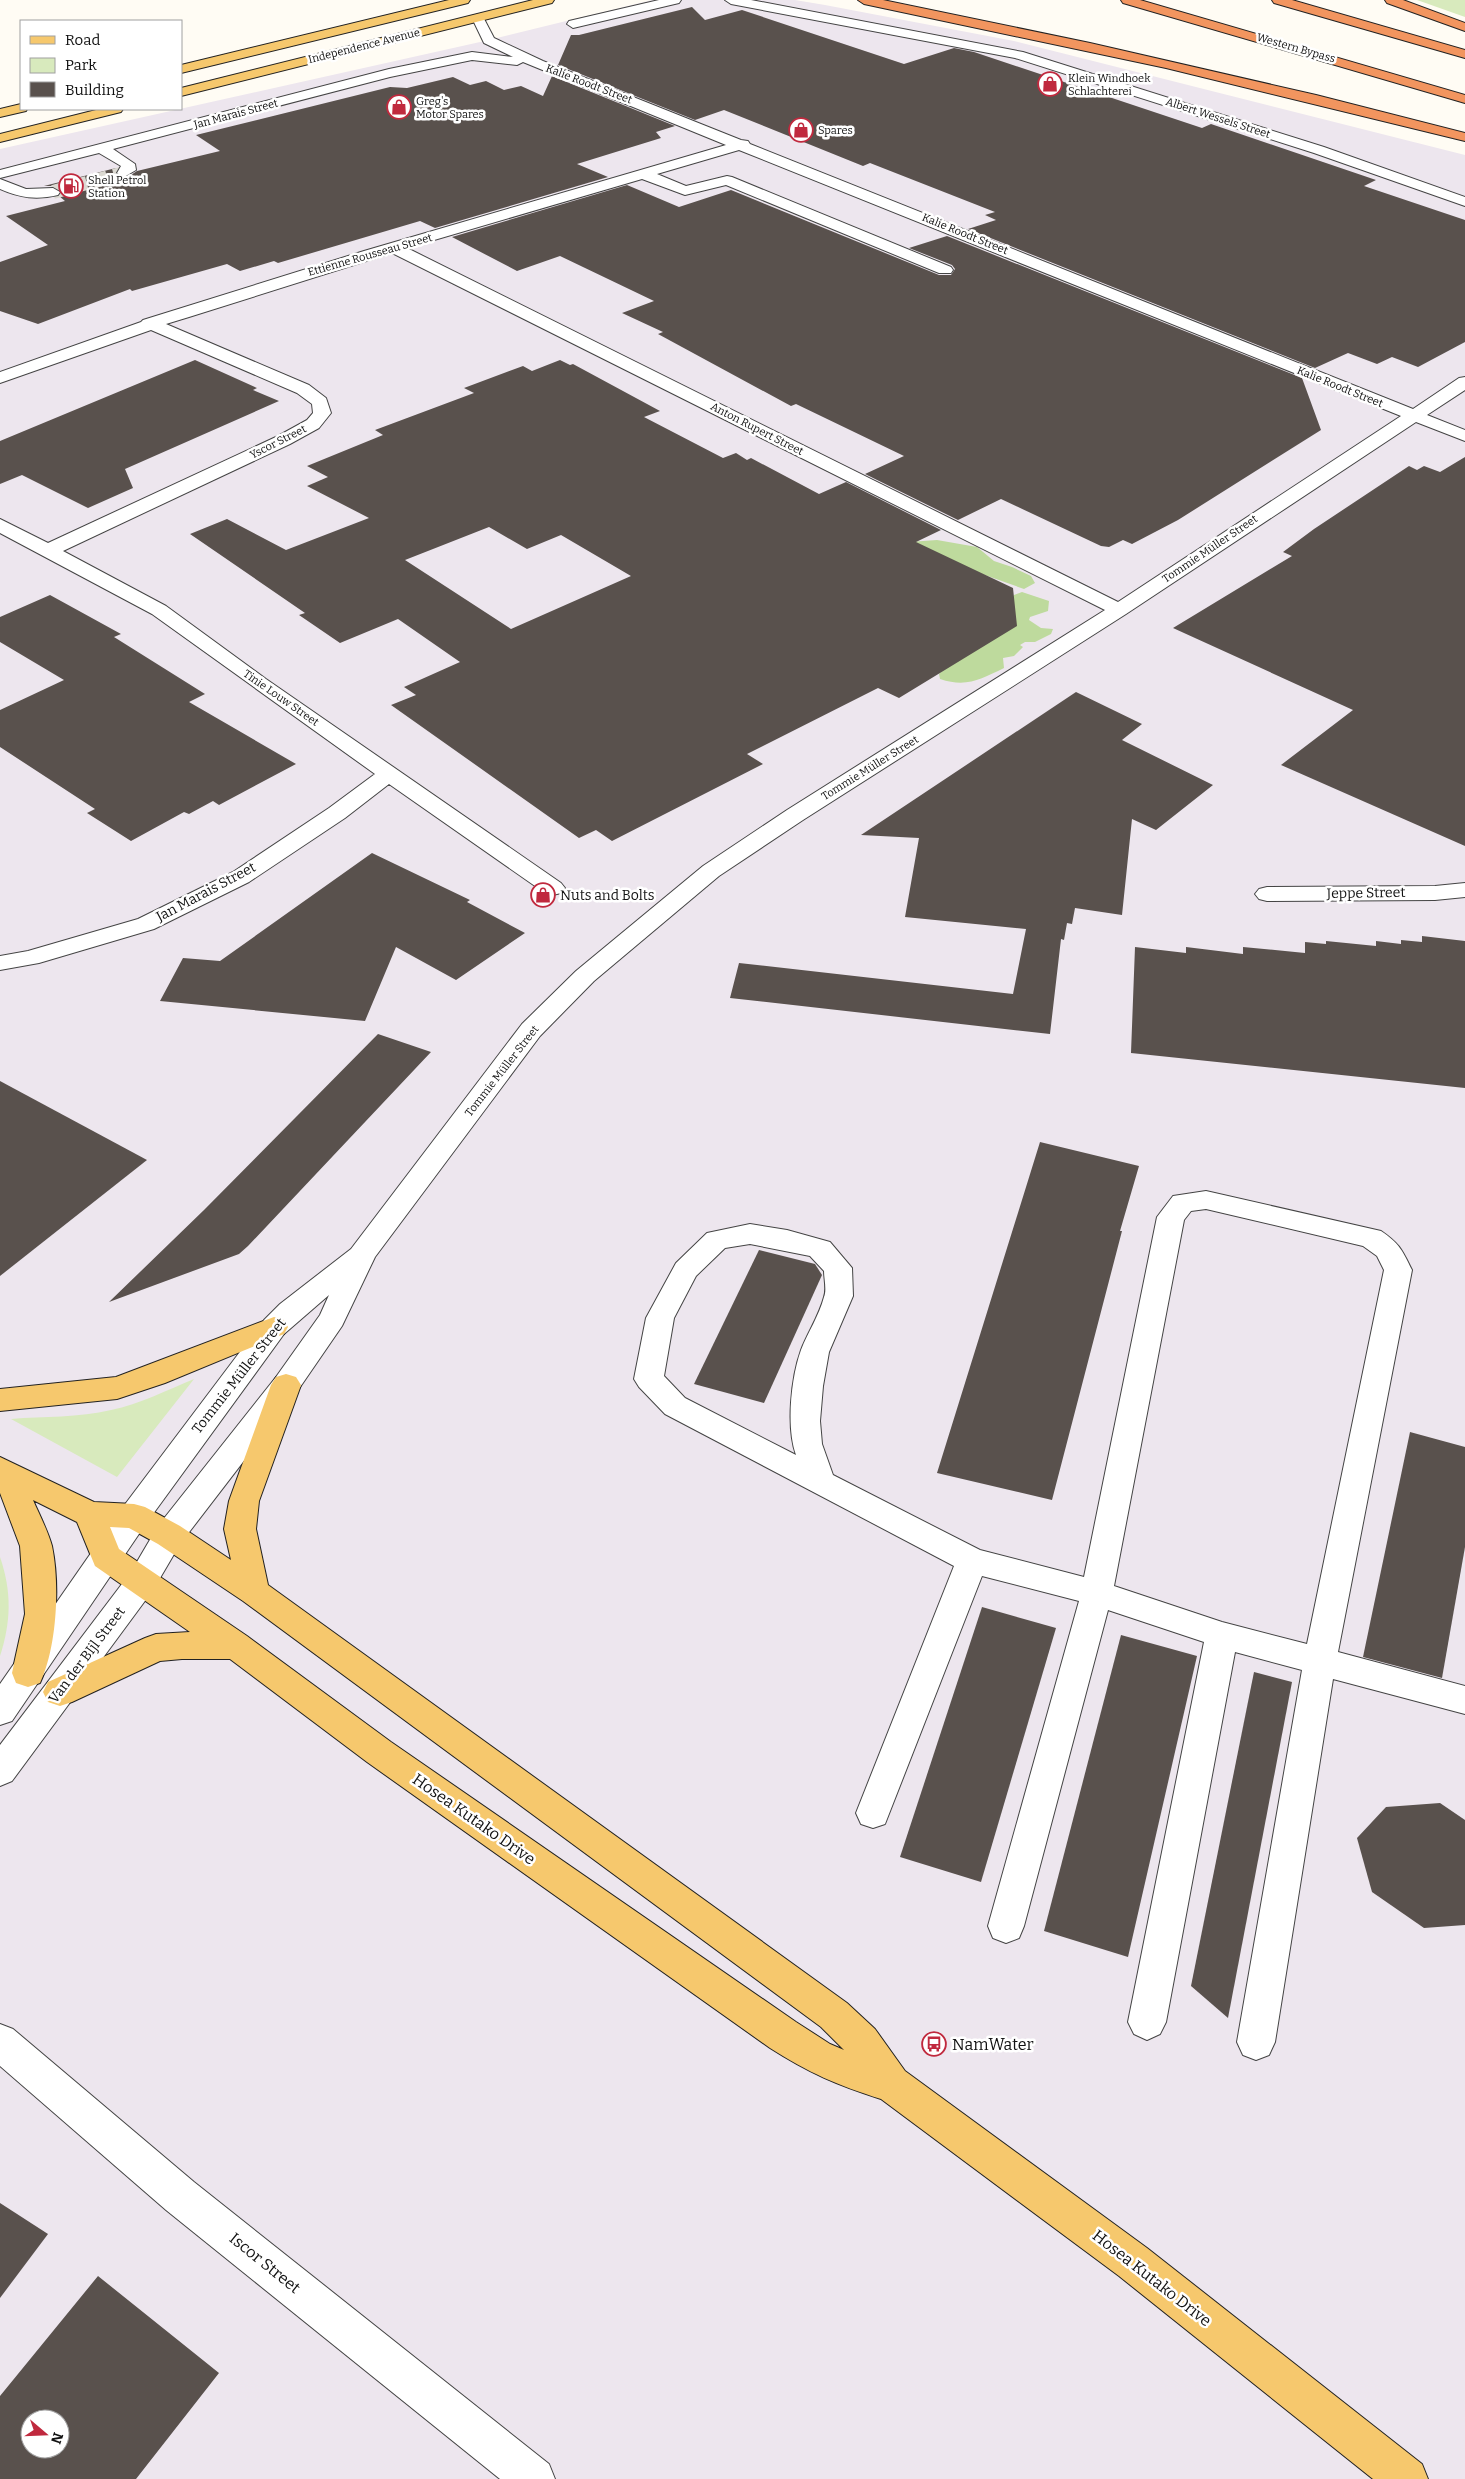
<svg xmlns="http://www.w3.org/2000/svg" width="1465" height="2479" viewBox="0 0 1465 2479" font-family="Bitter,serif">
<style>
.industrial{fill:#ede6ee;fill-rule:evenodd}
.green{fill:#d8eabd}
.forest{fill:#beda9d}
.building{fill:#59514d;fill-rule:evenodd}
.lines{fill:none;stroke-linecap:round;stroke-linejoin:round}
.minor-tunnel{stroke:#dbd9d2;stroke-width:14;stroke-dasharray:14 7;stroke-linecap:butt}
.minor-casing{stroke:#444;stroke-width:2}
.major-casing{stroke:#222;stroke-width:2}
.highway-casing{stroke:#222;stroke-width:2}
.minor{fill:#fff;fill-rule:evenodd}
.major{fill:#f6c86d;fill-rule:evenodd}
.highway{fill:#f2955f;fill-rule:evenodd}
.labels{text-anchor:middle;dominant-baseline:central;stroke-width:5;stroke-linejoin:round;paint-order:stroke}
.far-street-label{font-size:11px;fill:#111;stroke:#fff}
.far-poi-label{font-size:11px;fill:#111;stroke:#fff;text-anchor:start}
.street-label{font-size:14px;fill:#111;stroke:#fff}
.poi-label{font-size:14px;fill:#111;stroke:#fff;text-anchor:start}
.near-street-label{font-size:16px;fill:#111;stroke:#fff}
.near-poi-label{font-size:16px;fill:#111;stroke:#fff;text-anchor:start}
</style>
<rect width="100%" height="100%" fill="#fffcf4"/>
<path class="industrial" d="M652 0H795L825 5 1014 41 1465 155V2479H0V149L489 40ZM30 2419H60V2449H30Z"/>
<g class="green">
<path d="M1417 0H1465V17Z"/>
<path d="M194 1379 117 1477 11 1419C44 1416 79 1418 111 1410 140 1404 167 1390 194 1379Z"/>
<path d="M0 1557C12 1592 11 1622 0 1656Z"/>
</g>
<g class="forest">
<path d="M937 540 977 547 994 561 1012 567 1031 576 1035 583 1024 589 931 556 909 542Z"/>
<path d="M1022 592 1049 601 1048 611 1030 617 1029 620 1041 628 1053 629 1051 634 1035 642H1025L1020 645 1023 647 1014 656 1003 658 1004 668C981 679 967 688 940 679L939 674 1014 595Z"/>
</g>
<g class="building">
<path d="M692 7 705 20 742 10 904 64 954 48 974 52 1202 128 1211 124 1376 180 1364 186 1465 220V342L1418 367 1392 357 1377 364 1348 353 1315 368 968 229 996 220 985 215 995 212 870 163 863 166 724 110 695 120 558 65 571 35H579Z"/>
<path d="M552 76 675 126 656 132 661 138 577 164 608 177 435 228 420 221 278 263 274 261 240 271 227 264 132 291 130 289 38 324 0 311V262L48 245 6 216 65 201 59 196 61 190 54 186H44L116 168V175L125 179 137 171 220 151 196 135 390 87 407 88 453 77 470 85 486 81 504 90 521 86 543 96Z"/>
<path d="M627 185 679 207 731 190 939 275H951L955 269 952 265 909 248 947 236 1302 378 1321 430 1178 520 1132 544 1123 540 1109 547 1101 546 1001 499 958 520 865 474 904 456 796 404 791 406 658 334 663 332 622 313 654 301 560 256 517 271 452 237Z"/>
<path d="M195 360 257 388 253 390 279 401 125 469 133 488 88 508 22 475 0 484V441Z"/>
<path d="M560 360 570 365 573 364 660 411 644 417 723 458 736 453 747 460 751 458 819 494 846 482 941 530 916 542 1013 588 1017 626 899 698 878 688 747 754 763 764 612 841 596 830 579 838 391 705 416 695 404 687 460 662 398 619 340 643 299 615 305 613 190 534 227 519 286 550 369 518 307 486 328 477 307 466 383 435 375 430 474 393 464 388 523 366 532 371ZM489 527 527 549 561 535 631 576 511 629 405 560Z"/>
<path d="M1465 457V846L1281 765 1353 710 1173 628 1292 556 1283 552 1314 529 1409 466 1417 470 1424 466 1440 472Z"/>
<path d="M50 595 121 634 114 637 205 694 189 702 296 764 219 805 213 801 189 814 184 812 131 841 87 813 95 809 0 747V710L64 680 0 642V617Z"/>
<path d="M1076 692 1142 724 1122 740 1213 785 1156 830 1132 819 1122 915 1075 908 1072 924 1067 923 1064 940 1061 939 1050 1034 730 998 739 963 1013 994 1026 929 905 917 919 838 861 835Z"/>
<path d="M372 853 470 900 467 902 525 933 456 980 396 947 365 1021 160 1001 183 958 220 961Z"/>
<path d="M1422 936 1465 941V1088L1131 1053 1135 947 1186 953V947L1243 954V947L1305 953V942L1326 944V941L1376 946V941L1401 944V940L1422 942Z"/>
<path d="M378 1034 431 1052 248 1246 239 1254 109 1302 204 1210Z"/>
<path d="M0 1081 147 1160 0 1276Z"/>
<path d="M1040 1142 1139 1166 1120 1231H1122L1052 1500 937 1473Z"/>
<path d="M759 1250 815 1264 822 1275 764 1403 694 1384Z"/>
<path d="M1410 1432 1465 1447V1547L1442 1678 1363 1657Z"/>
<path d="M982 1607 1056 1628 981 1882 900 1857Z"/>
<path d="M1121 1635 1197 1656 1128 1957 1044 1931Z"/>
<path d="M1254 1672 1292 1682 1228 2018 1191 1986Z"/>
<path d="M1440 1803 1465 1820V1925L1424 1928 1372 1892 1357 1838 1386 1807Z"/>
<path d="M0 2203 48 2234 0 2298Z"/>
<path d="M98 2276 219 2373 136 2479H0V2396ZM30 2419H60V2449H30Z"/>
</g>
<g class="lines">
<path class="minor-tunnel" d="M53 192 124 173"/>
<g class="minor-casing">
<g id="minor">
<path d="M659 0H681L679 3 573 28 567 24 569 21Z"/>
<path d="M725 0H751L1023 52 1324 147 1465 197V206L1314 153 1015 58 731 4Z"/>
<path d="M478 14 482 15 494 38 543 61 741 140 748 141 750 144 1413 409 1459 378 1465 377V390L1427 415 1465 430V441L1416 422 1126 614 803 820 719 876 594 981 540 1036 375 1257 342 1326 296 1393 180 1544 153 1590 12 1781 0 1786V1745L131 1572 158 1526 276 1377 320 1315 329 1295 284 1334 145 1525 12 1721 0 1725V1684L123 1507 264 1320 280 1304 351 1249 522 1024 576 971 703 866 787 810 1105 610 392 253 189 317 166 324 309 385 326 398 331 413 319 428 290 444 63 551 166 606 266 679 561 883 565 888 561 893 553 895 545 893 389 784 345 818 249 882 154 929 39 963 0 970V956L28 951 138 919 233 872 329 808 375 774 152 614 0 533V519L48 543 278 436 307 420 313 413 312 404 297 393 151 330 0 383V372L141 322 143 320 364 251 726 145 523 62 517 65 472 60 390 77 113 149 135 164 136 170 124 177 117 173 121 166 99 153 0 178V170L389 69 472 52 513 57 484 43 472 18ZM739 150 1401 416 1118 602 407 248 642 179 685 195 726 185 939 273H951L953 270 951 267 732 177 727 176 686 186 657 174Z"/>
<path d="M0 179 26 189 53 188 60 192 58 195C37 200 20 198 0 189Z"/>
<path d="M1465 883V897L1435 900 1267 901 1259 899 1255 894 1259 889 1267 887 1435 886Z"/>
<path d="M1206 1191 1381 1231C1400 1244 1402 1250 1412 1270L1338 1652 1465 1686V1714L1333 1679 1275 2042 1269 2055 1256 2060 1243 2055 1237 2042 1302 1670 1235 1652 1166 2022 1160 2034 1147 2040 1134 2034 1128 2022 1204 1642 1108 1610 1024 1926 1019 1938 1006 1943 993 1938 988 1926 1079 1601 982 1576 885 1824 873 1828 861 1824 856 1813 954 1566 665 1414 639 1387 634 1379 646 1318 676 1263 707 1233 750 1224 787 1230 830 1242 852 1268 853 1296 829 1352 823 1386 820 1421 822 1444 833 1475 980 1550 1084 1577 1157 1217 1173 1196ZM1206 1209 1363 1246 1377 1256 1384 1270 1307 1644 1222 1622 1114 1586 1184 1220 1191 1211ZM750 1244 810 1256 824 1271C824 1279 827 1290 824 1297 819 1316 808 1332 801 1350 791 1378 786 1427 796 1455L685 1398 664 1376 674 1318 696 1276 725 1248Z"/>
<path d="M0 2024 13 2029 194 2182 549 2464 555 2479H500L166 2210 0 2066Z"/>
</g>
</g>
<g class="major-casing">
<g id="major">
<path d="M449 0H470L468 3 181 73V65Z"/>
<path d="M533 0H554L552 3 181 96V88Z"/>
<path d="M21 104V109H27L26 111 0 117V109Z"/>
<path d="M100 109H123L121 112 0 142V134Z"/>
<path d="M274 1317 284 1320 288 1327 284 1334 165 1383 117 1399 0 1411V1389L116 1377Z"/>
<path d="M286 1374 296 1377 301 1385 259 1501 256 1529 268 1585 847 2003 875 2029 905 2071 1147 2248 1422 2464 1428 2479H1373L1119 2276 881 2099C837 2085 809 2073 770 2048L367 1762 230 1659H182L160 1661 72 1702 60 1706 48 1702 43 1692 48 1682 145 1638 156 1634 190 1632 95 1566 77 1522 33 1500C39 1514 48 1531 52 1546 60 1585 57 1647 40 1683L28 1687 16 1683 12 1673 25 1614 20 1546 0 1493V1457L94 1502 134 1504 145 1507 180 1526 231 1560 224 1529 229 1501 271 1385 276 1377ZM110 1527 129 1528 158 1544 243 1601 821 2027 844 2050 830 2044 796 2022 391 1742 247 1636 119 1549Z"/>
</g>
</g>
<g class="highway-casing">
<g id="highway">
<path d="M858 0H883L1090 43 1316 95 1465 133V141L1166 68 864 4Z"/>
<path d="M1121 0H1140L1465 95V103L1123 3Z"/>
<path d="M1272 0H1292L1465 50V58L1274 3Z"/>
<path d="M1385 0H1403L1465 23V31L1387 3Z"/>
</g>
</g>
<use href="#minor" class="minor"/>
<use href="#major" class="major"/>
<use href="#highway" class="highway"/>
</g>
<defs>
<g id="shop-ring" transform="scale(1.25)"><circle r="9.5" fill="#fff" stroke="#c0293e" stroke-width="1.5"/><path d="M-5-2.5h2.3a2.7 3.5 0 0 1 5.4 0H5L5.5 6h-11ZM-1.5-2.5h3a1.5 2.3 0 0 0-3 0Z" fill="#c0293e"/></g>
<g id="fuel-ring" transform="scale(1.25)"><circle r="9.5" fill="#fff" stroke="#c0293e" stroke-width="1.5"/><path d="M-5.5-6h7V0h2V4h1.3V-2.5L3-4.5l.8-.8L6-3V5H2.5V1h-1V6h-7ZM-4.2-4.7v3.2H.2V-4.7Z" fill="#c0293e"/></g>
<g id="bus-ring" transform="scale(1.25)"><circle r="9.5" fill="#fff" stroke="#c0293e" stroke-width="1.5"/><path d="M-5-6H5V4H4V6H2V4H-2V6H-4V4H-5ZM-3.5-4V0h7V-4ZM-3.5 1.2v1.5H-2V1.2ZM2 1.2v1.5H3.5V1.2Z" fill="#c0293e"/></g>
</defs>
<g fill-rule="evenodd">
<use href="#shop-ring" x="1050" y="84"/>
<use href="#shop-ring" x="399" y="107"/>
<use href="#shop-ring" x="801" y="130"/>
<use href="#fuel-ring" x="71" y="186"/>
<use href="#shop-ring" x="543" y="895"/>
<use href="#bus-ring" x="934" y="2044"/>
</g>
<g class="labels">
<g class="far-street-label">
<text transform="translate(364 46) rotate(-14)">Independence Avenue</text>
<text transform="translate(1296 48) rotate(16)">Western Bypass</text>
<text transform="translate(589 84) rotate(21)">Kalie Roodt Street</text>
<text transform="translate(236 114) rotate(-15)">Jan Marais Street</text>
<text transform="translate(1218 118) rotate(18)">Albert Wessels Street</text>
<text transform="translate(965 234) rotate(22)">Kalie Roodt Street</text>
<text transform="translate(370 255) rotate(-16)">Ettienne Rousseau Street</text>
<text transform="translate(1340 387) rotate(22)">Kalie Roodt Street</text>
<text transform="translate(757 429) rotate(27)">Anton Rupert Street</text>
<text transform="translate(278 442) rotate(-27)">Yscor Street</text>
<text transform="translate(1210 549) rotate(-34)">Tommie Müller Street</text>
<text transform="translate(281 698) rotate(35)">Tinie Louw Street</text>
<text transform="translate(870 768) rotate(-32)">Tommie Müller Street</text>
<text transform="translate(502 1071) rotate(-52)">Tommie Müller Street</text>
</g>
<g class="far-poi-label">
<text x="1068" y="78">Klein Windhoek<tspan x="1068" dy="13">Schlachterei</tspan></text>
<text x="416" y="101">Greg's<tspan x="416" dy="13">Motor Spares</tspan></text>
<text x="818" y="130">Spares</text>
<text x="88" y="180">Shell Petrol<tspan x="88" dy="13">Station</tspan></text>
</g>
<g class="street-label">
<text transform="translate(206 892) rotate(-28)">Jan Marais Street</text>
<text transform="translate(1366 893) rotate(-1)">Jeppe Street</text>
<text transform="translate(239 1376) rotate(-52)">Tommie Müller Street</text>
<text transform="translate(87 1655) rotate(-53)">Van der BIjl Street</text>
</g>
<g class="poi-label">
<text x="560" y="895">Nuts and Bolts</text>
</g>
<g class="near-street-label">
<text transform="translate(474 1819) rotate(35)">Hosea Kutako Drive</text>
<text transform="translate(265 2263) rotate(39)">Iscor Street</text>
<text transform="translate(1152 2278) rotate(38)">Hosea Kutako Drive</text>
</g>
<g class="near-poi-label">
<text x="952" y="2044">NamWater</text>
</g>
</g>
<rect x="20" y="20" width="162" height="90" fill="#ffffff" stroke="#a0a0a0"/>
<rect x="30" y="36" width="25" height="8" fill="#f6c86d" stroke="#a0a0a0"/>
<text x="65" y="45" font-size="15" fill="#111111">Road</text>
<rect x="30" y="58" width="25" height="15" fill="#d8eabd" stroke="#a0a0a0"/>
<text x="65" y="70" font-size="15" fill="#111111">Park</text>
<rect x="30" y="82" width="25" height="15" fill="#59514d" stroke="#a0a0a0"/>
<text x="65" y="95" font-size="15" fill="#111111">Building</text>
<g transform="translate(45 2434) rotate(109)"><circle r="24" fill="#ffffff" stroke="#a0a0a0"/>
<path d="M0-4L9 19L0 12L-9 19Z" fill="#c0293e"/>
<text y="-8" font-size="14" font-weight="bold" text-anchor="middle" fill="#111111">N</text>
</g>
</svg>
